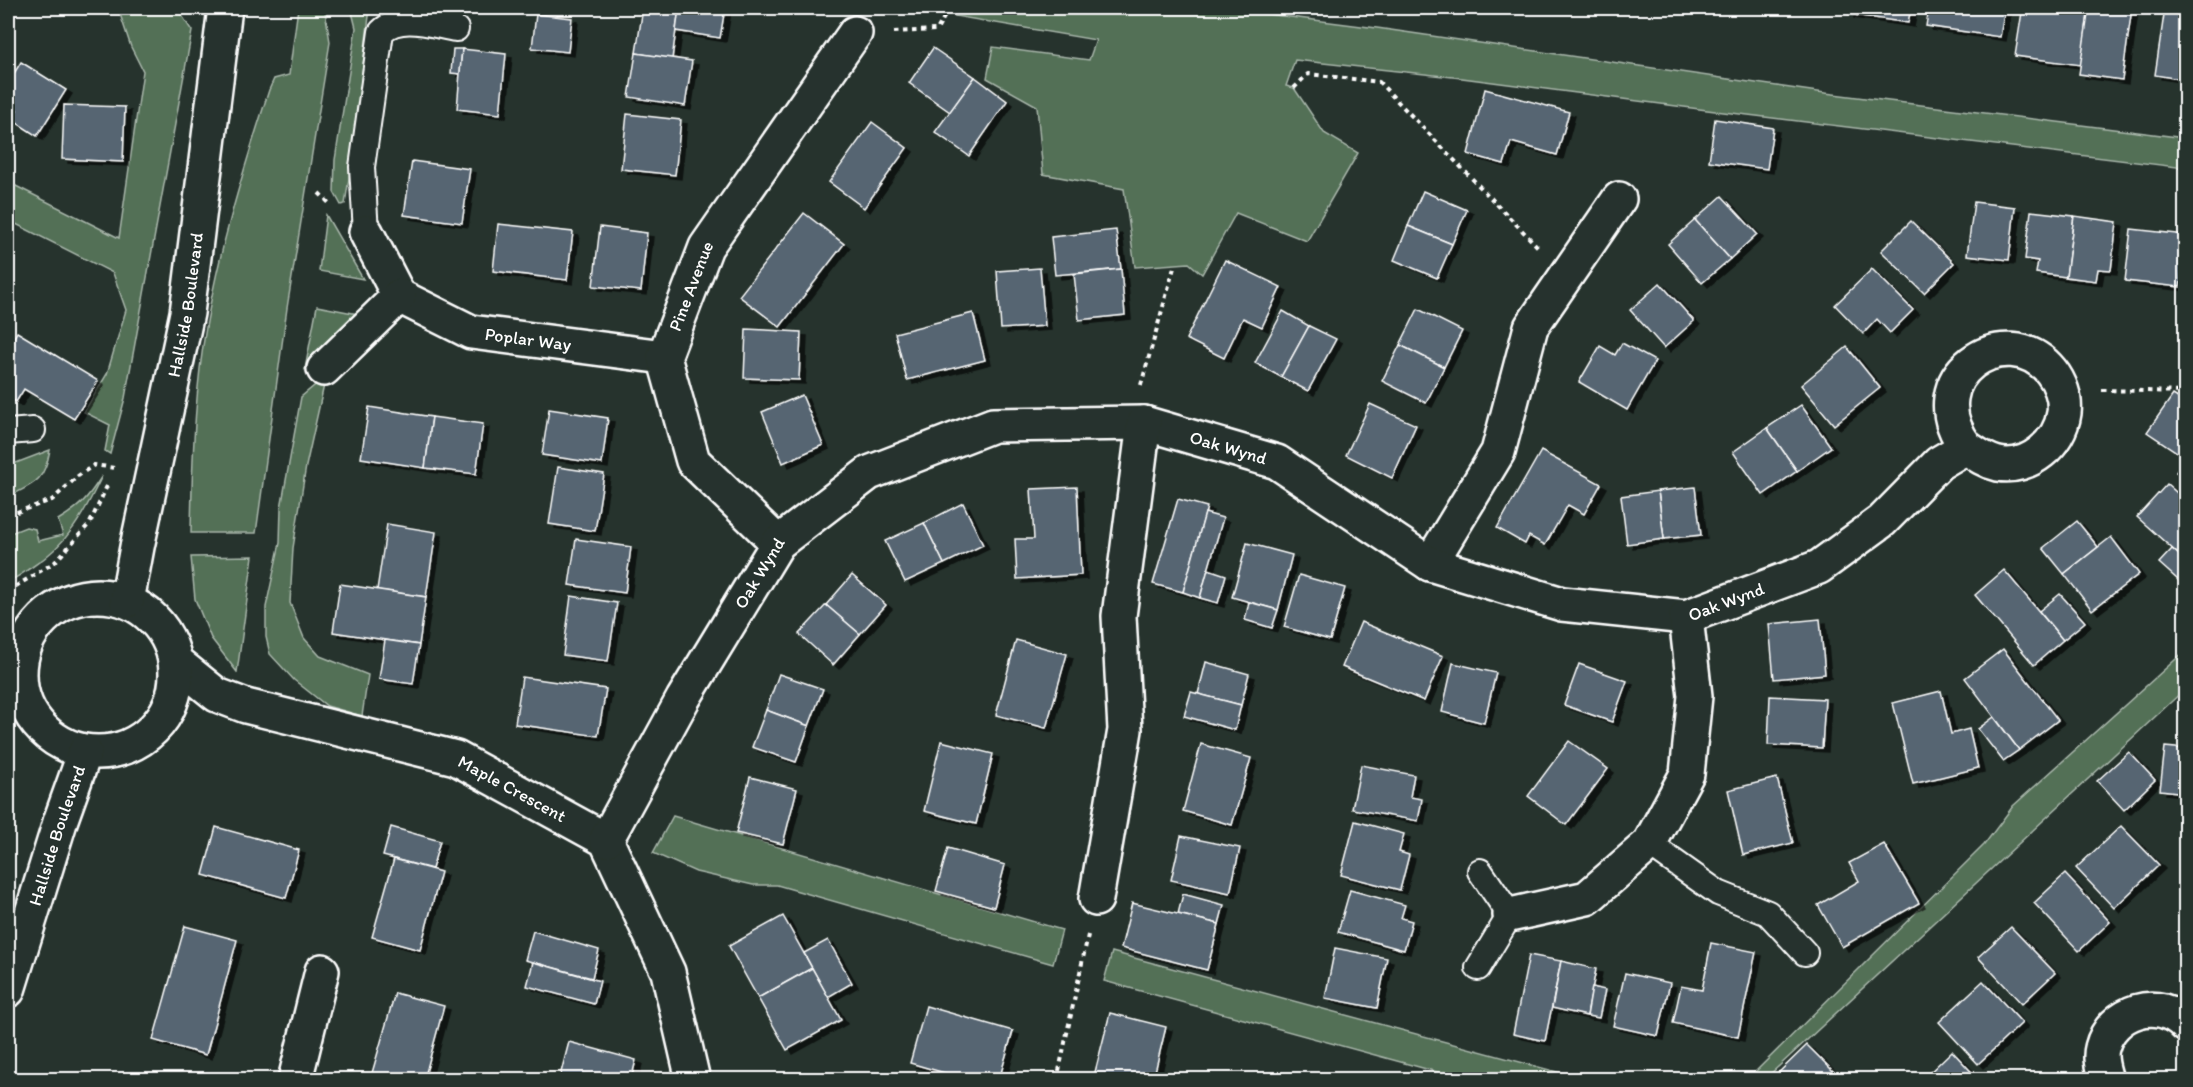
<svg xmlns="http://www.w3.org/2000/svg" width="2193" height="1087" viewBox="0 0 2193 1087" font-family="Itim,sans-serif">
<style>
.green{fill:#536f57;stroke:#a9b7ab;stroke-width:1.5}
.building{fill:#566572;stroke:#fff;stroke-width:1.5;filter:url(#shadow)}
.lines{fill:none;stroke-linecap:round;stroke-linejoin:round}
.service-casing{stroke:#fff;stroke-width:28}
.minor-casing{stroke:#fff;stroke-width:38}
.tertiary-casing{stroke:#fff;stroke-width:38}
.path{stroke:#fff;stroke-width:4;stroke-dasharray:4.5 4.5;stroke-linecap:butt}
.service{stroke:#26332d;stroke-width:24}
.minor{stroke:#26332d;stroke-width:33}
.tertiary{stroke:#26332d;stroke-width:33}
.labels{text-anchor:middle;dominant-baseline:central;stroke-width:4.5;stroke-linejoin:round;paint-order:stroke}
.street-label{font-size:18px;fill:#fff;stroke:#26332d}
</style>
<defs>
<filter id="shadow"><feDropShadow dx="6" dy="4" stdDeviation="0" flood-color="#0009"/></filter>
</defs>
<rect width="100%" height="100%" fill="#26332d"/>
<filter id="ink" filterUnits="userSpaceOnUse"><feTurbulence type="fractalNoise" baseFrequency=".0167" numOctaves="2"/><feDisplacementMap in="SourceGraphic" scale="12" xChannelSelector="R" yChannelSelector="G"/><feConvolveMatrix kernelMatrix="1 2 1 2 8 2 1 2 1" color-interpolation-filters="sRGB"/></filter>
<g filter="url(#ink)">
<g class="green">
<path d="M118 8H177L192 31 125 398 110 454 105 451 110 425 84 412 107 374 126 310 113 273 8 220V182L119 238 143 71 131 47Z"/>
<path d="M298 8H319L325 11 330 42 287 308 256 533H191C192 471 194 408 203 346 216 259 242 174 269 90L274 79 289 75Z"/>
<path d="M351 8H370L349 178 345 204 341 205 334 192 335 160 356 28Z"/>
<path d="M959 8H1220L1377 28 1825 93 2185 138V168L1707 110 1462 78 1295 60 1286 86 1294 88 1324 133 1358 153 1307 241 1236 213 1202 274 1189 263 1135 267 1124 189 1043 174 1037 106 987 78 993 47 1089 60 1096 40 955 16Z"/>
<path d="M326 215 363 279 319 271Z"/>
<path d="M317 306 363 315 305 369Z"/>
<path d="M326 376 306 466 293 548 290 603 304 638 320 656 368 675 362 716 327 706 294 680 270 654 266 637V607L280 543 281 508 301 397Z"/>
<path d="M50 450C44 482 35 483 8 497V466Z"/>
<path d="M102 476C84 514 68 544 32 567 24 572 16 579 8 581V534L26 527 35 529 38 541 63 535 58 520C81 506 87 499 102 476Z"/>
<path d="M253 556 237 672 211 638 195 599 191 557Z"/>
<path d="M2185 651V689L1765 1079H1748L1984 845 2013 806Z"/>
<path d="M673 816 1062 930 1053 964 777 885H753L696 872 653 853Z"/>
<path d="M1112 952 1583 1079H1463L1104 981Z"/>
</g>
<g class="building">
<path d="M643 8H679L672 59 636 53Z"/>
<path d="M679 8H725L720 38 676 31Z"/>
<path d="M1849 8H1911L1908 23 1848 14Z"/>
<path d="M1929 8H2005L2000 37 1926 26Z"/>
<path d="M2031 8H2089L2081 65 2015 56 2022 12 2030 13Z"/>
<path d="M2089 8H2132L2122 80 2079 74Z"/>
<path d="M2165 8H2186V80L2155 75Z"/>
<path d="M536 14 572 18 568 52 532 48Z"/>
<path d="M933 48 975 77 950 112 909 83Z"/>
<path d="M453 49H462L460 74 451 73Z"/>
<path d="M462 49 506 54 500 114 457 109Z"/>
<path d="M636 53 692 61 685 106 629 97Z"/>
<path d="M21 62 66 90 37 136 11 119 17 110 8 104V83Z"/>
<path d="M975 77 1007 101 969 156 935 132Z"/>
<path d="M1485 89 1569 112 1557 155 1511 142 1504 164 1468 154Z"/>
<path d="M64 105 125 107 123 162 62 159Z"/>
<path d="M627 114 681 120 675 175 621 169Z"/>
<path d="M1715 119 1773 128 1767 169 1709 161Z"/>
<path d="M872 122 907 148 864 208 829 182Z"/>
<path d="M412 161 470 169 462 223 404 215Z"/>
<path d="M1423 191 1467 210 1452 244 1408 226Z"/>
<path d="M1722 196 1757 234 1730 259 1695 220Z"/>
<path d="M1974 202 2015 207 2009 260 1967 255Z"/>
<path d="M2031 211 2074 216 2066 277 2036 273 2038 261 2025 259Z"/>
<path d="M804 213 844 244 780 327 739 296Z"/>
<path d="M2074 216 2117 222 2111 270 2098 269 2096 281 2066 277Z"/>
<path d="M1695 220 1730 259 1702 283 1668 244Z"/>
<path d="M1911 221 1954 263 1924 293 1881 251Z"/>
<path d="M498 224 573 232 567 280 493 271Z"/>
<path d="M1408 226 1452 244 1437 278 1394 260Z"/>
<path d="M600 227 647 233 641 291 593 286Z"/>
<path d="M2131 229 2186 235 2180 287 2125 281Z"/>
<path d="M1116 230 1121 269 1055 275 1051 237Z"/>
<path d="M1225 260 1281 287 1262 327 1243 318 1224 358 1186 339Z"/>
<path d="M1040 268 1045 326 1001 329 997 271Z"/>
<path d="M1121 269 1125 315 1079 320 1074 274Z"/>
<path d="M1872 269 1913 310 1890 333 1877 319 1863 334 1835 305Z"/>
<path d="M1660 283 1694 321 1664 348 1630 310Z"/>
<path d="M1418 309 1462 331 1444 367 1400 345Z"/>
<path d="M1283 311 1309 326 1281 377 1255 363Z"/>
<path d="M973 313 985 360 907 380 895 333Z"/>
<path d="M1309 326 1336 339 1308 391 1281 377Z"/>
<path d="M746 329 801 332 799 380 744 378Z"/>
<path d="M17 332 98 381 74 419 24 389 16 402 8 397V348Z"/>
<path d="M1622 343 1655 361 1627 410 1579 382 1600 346 1615 355Z"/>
<path d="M1400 345 1444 367 1426 403 1382 381Z"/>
<path d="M1847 347 1880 388 1834 425 1801 385Z"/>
<path d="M802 395 823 445 783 463 762 412Z"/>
<path d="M2173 395 2186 403V458L2147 432Z"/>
<path d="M1370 404 1416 425 1392 478 1346 455Z"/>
<path d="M1801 405 1831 447 1797 471 1767 428Z"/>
<path d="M369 407 432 417 425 468 361 458Z"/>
<path d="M549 409 608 418 602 464 542 455Z"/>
<path d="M432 417 483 424 476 474 425 468Z"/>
<path d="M1767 428 1797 471 1763 495 1733 452Z"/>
<path d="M1541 451 1601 484 1584 514 1568 505 1545 545 1529 536 1525 544 1497 528Z"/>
<path d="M2185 458H2186V479L2176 472Z"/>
<path d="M558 467 604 474 595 531 549 524Z"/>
<path d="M2167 484 2186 501V561L2137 517Z"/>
<path d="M1077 487 1081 575 1017 579 1015 539H1034L1031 489Z"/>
<path d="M1695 487 1701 535 1664 539 1658 491Z"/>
<path d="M1658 491 1664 539 1627 544 1621 496Z"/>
<path d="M1178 499 1207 507 1183 592 1153 584Z"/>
<path d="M963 503 983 545 944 564 924 523Z"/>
<path d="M1205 513 1223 518 1200 598 1183 592Z"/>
<path d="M2077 521 2098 547 2064 574 2043 548Z"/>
<path d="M924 523 944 564 905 582 885 541Z"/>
<path d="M387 524 436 532 426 597 377 590Z"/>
<path d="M2111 537 2139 574 2092 610 2064 574Z"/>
<path d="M576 539 631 547 625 593 569 585Z"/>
<path d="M1247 543 1292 555 1278 610 1232 597Z"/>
<path d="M2172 549 2186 561V587L2159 563Z"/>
<path d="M1208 569 1226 575 1218 603 1200 598Z"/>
<path d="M2004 570 2063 640 2034 665 1975 595Z"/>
<path d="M852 575 886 605 860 634 826 605Z"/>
<path d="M1299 575 1345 588 1330 640 1284 627Z"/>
<path d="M340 584 426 597 419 645 333 632Z"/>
<path d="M2060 594 2085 622 2063 640 2039 611Z"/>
<path d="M571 596 617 603 608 661 563 655Z"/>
<path d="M1249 602 1278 610 1272 628 1245 620Z"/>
<path d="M826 605 860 634 833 665 799 634Z"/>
<path d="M1820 619 1825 674 1774 679 1769 624Z"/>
<path d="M1361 622 1443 656 1424 701 1342 667Z"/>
<path d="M385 640 419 645 413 684 379 679Z"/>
<path d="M1016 640 1067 654 1046 728 996 715Z"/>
<path d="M2003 649 2058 720 2019 750 1965 678Z"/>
<path d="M1206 662 1249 674 1241 705 1198 694Z"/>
<path d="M1453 663 1496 673 1484 723 1442 712Z"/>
<path d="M1579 664 1627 681 1612 722 1564 705Z"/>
<path d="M779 674 823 689 809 726 766 710Z"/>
<path d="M522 677 606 689 598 736 515 724Z"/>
<path d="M1941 691 1951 734 1969 729 1978 768 1913 784 1893 703Z"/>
<path d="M1191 692 1241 705 1235 730 1184 716Z"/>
<path d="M1770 696 1825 699 1822 748 1768 745Z"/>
<path d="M766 710 809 726 796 762 752 747Z"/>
<path d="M1994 717 2019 750 2003 761 1978 729Z"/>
<path d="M941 741 993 754 976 824 924 811Z"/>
<path d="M1569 741 1608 769 1566 825 1528 796Z"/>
<path d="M1201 744 1251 758 1232 825 1183 811Z"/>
<path d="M2165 747 2186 749V793L2160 790Z"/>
<path d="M2129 752 2155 780 2124 810 2097 781Z"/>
<path d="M1361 765 1414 775 1410 797 1422 799 1418 821 1352 809Z"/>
<path d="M750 777 797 789 783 844 736 833Z"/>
<path d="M1777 778 1793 843 1743 855 1728 790Z"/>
<path d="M1355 821 1404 834 1399 852 1409 855 1400 890 1341 875Z"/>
<path d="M2121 826 2159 865 2114 908 2076 868Z"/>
<path d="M216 827 299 850 286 898 203 875Z"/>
<path d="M391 827 440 841 432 869 383 856Z"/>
<path d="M1181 836 1240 848 1230 893 1171 880Z"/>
<path d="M1884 844 1919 903 1842 947 1818 905 1859 881 1849 863Z"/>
<path d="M948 848 1005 865 994 907 936 891Z"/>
<path d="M394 859 441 872 420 950 372 937Z"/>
<path d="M2065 874 2110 922 2079 951 2034 903Z"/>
<path d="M1350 890 1405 905 1401 918 1412 921 1404 950 1338 932Z"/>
<path d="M1183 894 1224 905 1219 924 1178 914Z"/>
<path d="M1132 903 1219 924 1207 970 1121 948Z"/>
<path d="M783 916 812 968 758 998 729 946Z"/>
<path d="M185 926 237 940 206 1055 153 1040Z"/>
<path d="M2011 927 2055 973 2022 1004 1978 957Z"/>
<path d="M533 931 599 950 592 978 525 960Z"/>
<path d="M828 940 852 983 828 997 804 953Z"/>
<path d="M1711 943 1756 952 1738 1037 1673 1023 1681 986 1702 990Z"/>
<path d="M1335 948 1387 958 1377 1008 1325 998Z"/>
<path d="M1529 955 1561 961 1545 1041 1513 1034Z"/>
<path d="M1561 961 1596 969 1587 1016 1552 1008Z"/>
<path d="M533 962 600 981 594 1004 527 986Z"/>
<path d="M812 968 841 1020 787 1050 758 998Z"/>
<path d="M1625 973 1670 983 1658 1036 1613 1026Z"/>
<path d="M1983 981 2022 1023 1978 1064 1939 1022Z"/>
<path d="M1592 987 1605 990 1599 1018 1587 1016Z"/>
<path d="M395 993 444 1006 424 1080H370Z"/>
<path d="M926 1006 1013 1031 999 1080H969L910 1063Z"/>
<path d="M1110 1013 1166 1027 1153 1080H1093Z"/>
<path d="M569 1042 636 1060 631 1080H559Z"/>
<path d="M1807 1045 1838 1076 1834 1080H1771Z"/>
<path d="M1952 1051 1979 1080H1922Z"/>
</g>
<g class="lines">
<g class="service-casing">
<g id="service">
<path d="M366 232 362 167 381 32C400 13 432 25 456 29"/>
<path d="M8 432 33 430"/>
<path d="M1649 844 1718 893 1768 913 1805 953"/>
<path d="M1478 968 1510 915 1480 871"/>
</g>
</g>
<g class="minor-casing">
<g id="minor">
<path d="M366 232 399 296"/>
<path id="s1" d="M399 296 471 332 664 357"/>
<path d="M324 369 399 296"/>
<path id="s2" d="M778 543 693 461 664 357 706 247 855 33"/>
<path d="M1430 564 1498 452 1531 327 1619 199"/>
<path id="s3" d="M176 662 217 695 246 706 456 758 606 840 668 972 693 1080"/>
<path d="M8 675 19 682"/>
<path id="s4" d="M606 840 683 699 778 543 869 473 993 425 1144 423 1277 462 1430 564 1562 604 1686 617 1819 567 1882 521 1939 463 1966 447C1976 454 1985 461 1998 464 2029 470 2060 443 2064 413 2066 398 2060 382 2051 371 2006 317 1914 377 1966 447"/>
<path d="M1096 899 1125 730 1119 616 1144 423"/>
<path d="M1510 915 1587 898 1649 844 1687 774 1695 696 1686 617"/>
<path d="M295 1080 322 971"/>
<path d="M2106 1080C2103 1069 2099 1059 2102 1048 2111 1011 2159 995 2186 1025"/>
</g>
</g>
<g class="tertiary-casing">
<g id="tertiary">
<circle cx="98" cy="674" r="78"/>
<path id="s5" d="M127 601 137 547 187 313 225 8"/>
<path id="s6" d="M8 990 61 819 85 752"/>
</g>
</g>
<g class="path">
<path d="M894 32 937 30 949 8"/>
<path d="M1294 88 1308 74 1379 82 1538 247"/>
<path d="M319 193 329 203"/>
<path d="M1141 385 1175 264"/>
<path d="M2102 390 2186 392"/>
<path d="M8 515 52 500 78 476 94 465 115 468"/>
<path d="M8 591 55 562 90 523 107 486"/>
<path d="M1057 1080 1088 935"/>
</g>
<use href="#service" class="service"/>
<use href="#minor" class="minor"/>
<use href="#tertiary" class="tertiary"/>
</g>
</g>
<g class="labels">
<g class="street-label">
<text stroke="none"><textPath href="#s2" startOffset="302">Pine Avenue</textPath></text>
<text stroke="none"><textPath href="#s5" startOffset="302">Hallside Boulevard</textPath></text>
<text stroke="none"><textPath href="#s1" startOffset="138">Poplar Way</textPath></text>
<text stroke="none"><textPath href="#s4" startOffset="830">Oak Wynd</textPath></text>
<text stroke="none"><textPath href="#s4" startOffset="308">Oak Wynd</textPath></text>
<text stroke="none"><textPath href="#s4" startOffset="1370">Oak Wynd</textPath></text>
<text stroke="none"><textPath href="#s3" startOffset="364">Maple Crescent</textPath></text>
<text stroke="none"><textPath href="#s6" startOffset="162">Hallside Boulevard</textPath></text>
</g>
</g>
<rect width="2193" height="1087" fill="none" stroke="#26332d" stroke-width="30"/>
<rect x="15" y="15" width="2163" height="1057" fill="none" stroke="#fff" stroke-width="2" filter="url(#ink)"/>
</svg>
